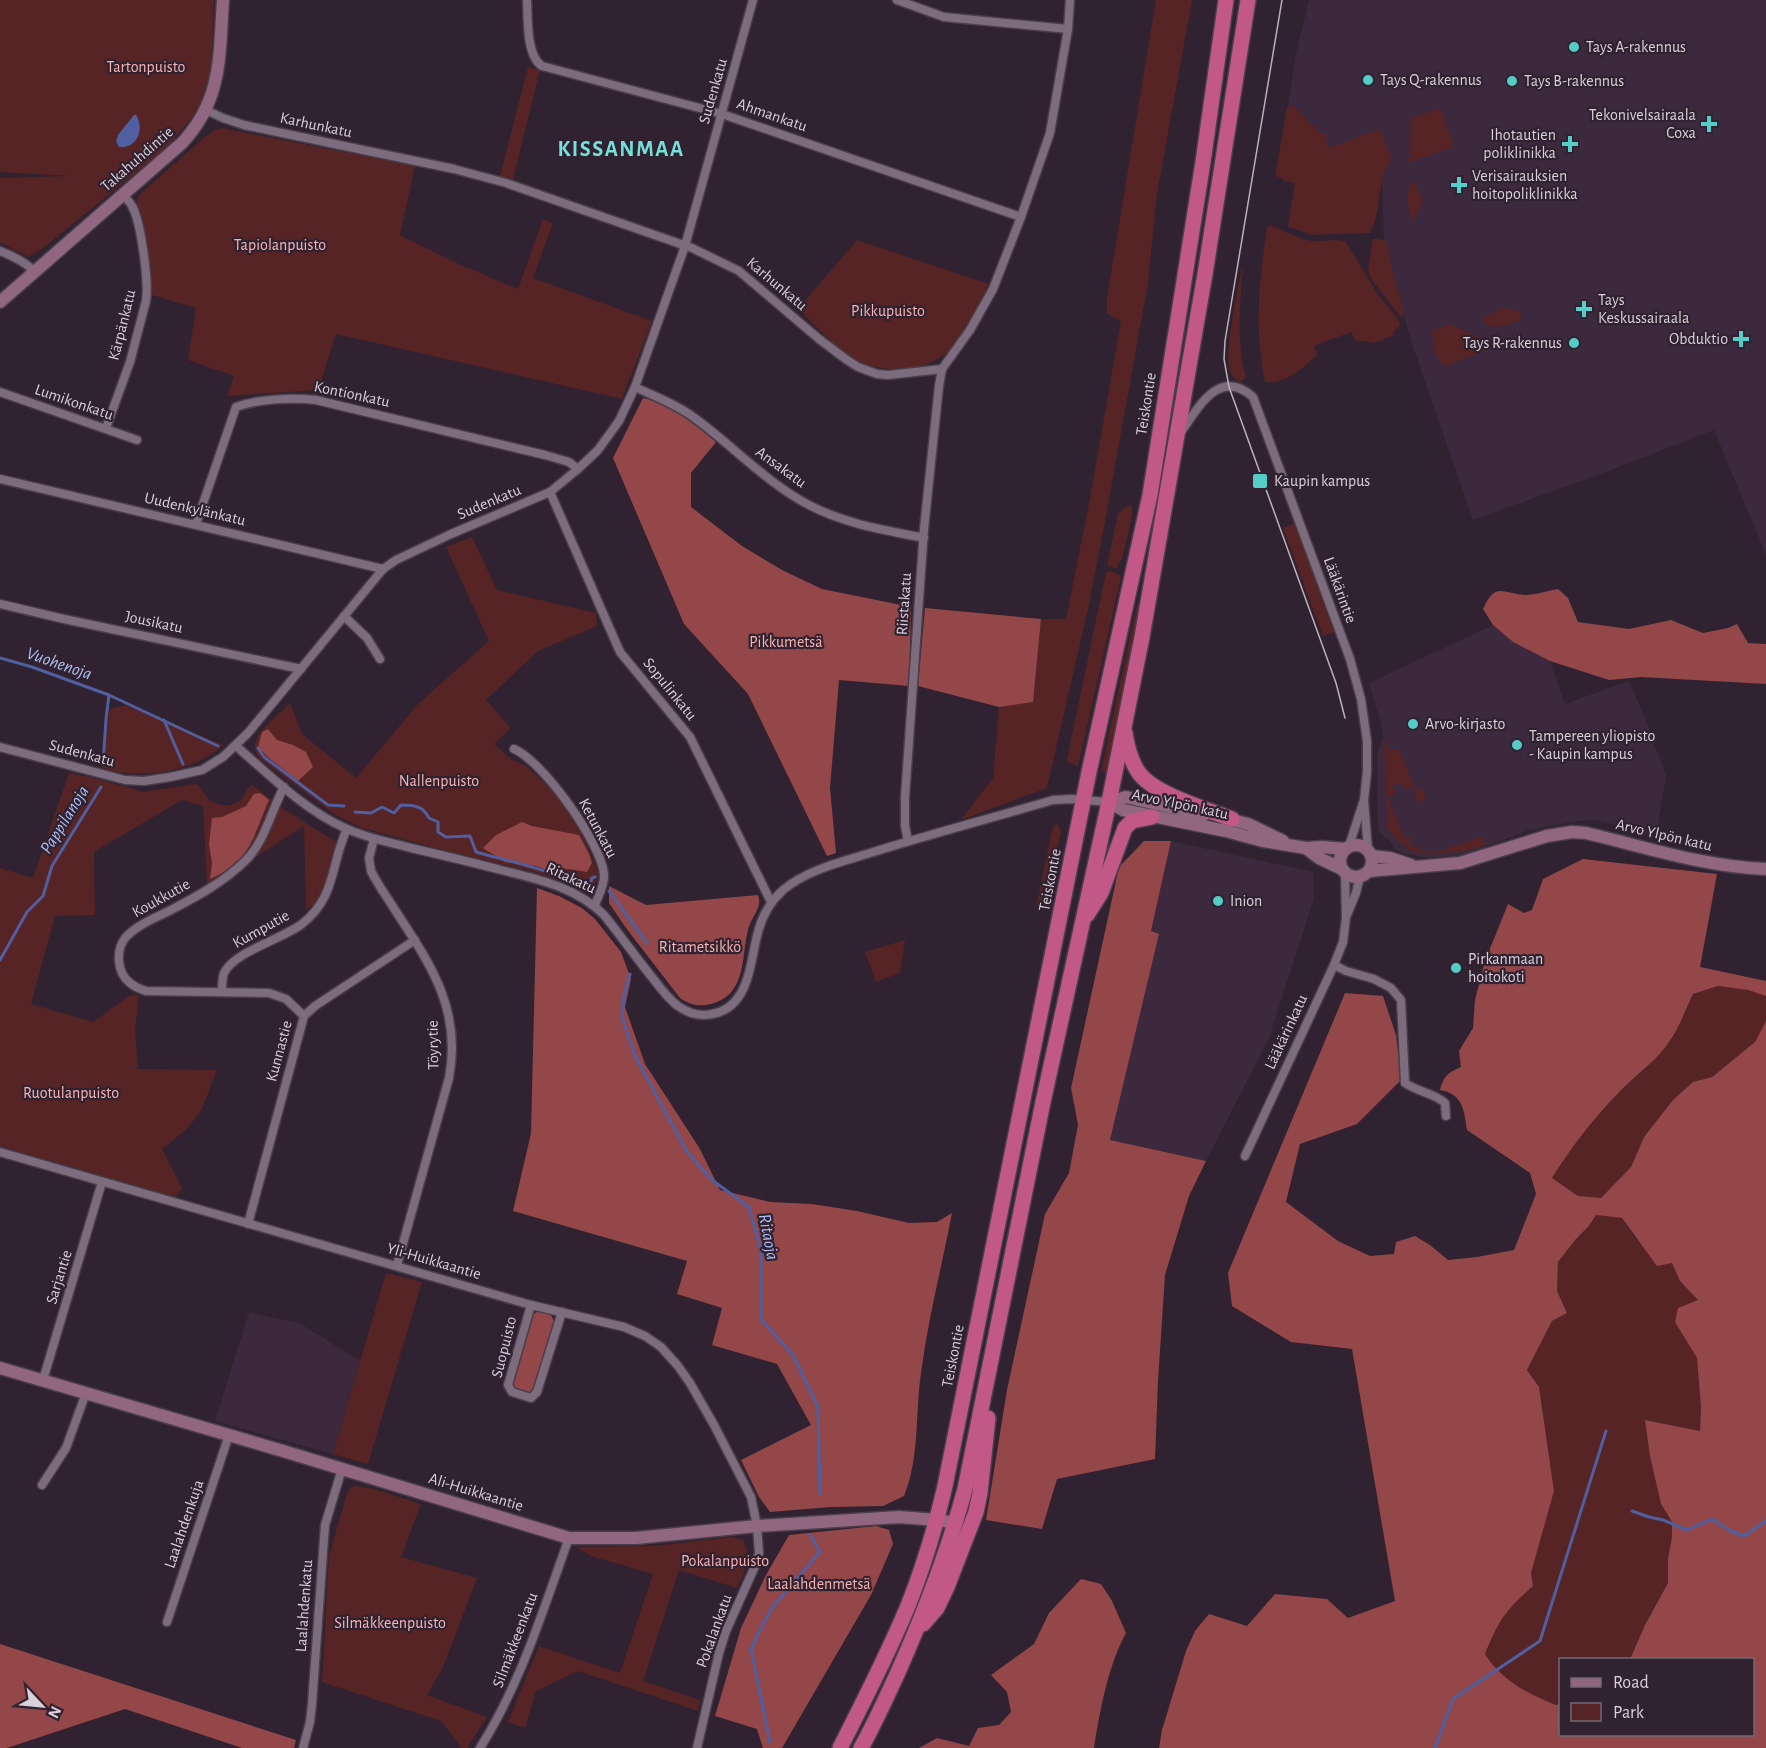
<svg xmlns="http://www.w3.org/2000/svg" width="1766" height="1748" viewBox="0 0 1766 1748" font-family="'Alegreya Sans',sans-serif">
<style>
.built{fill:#3d293d}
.green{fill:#562425}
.forest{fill:#934748;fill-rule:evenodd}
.water{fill:#505f9f}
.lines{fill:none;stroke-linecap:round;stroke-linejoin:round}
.stream{stroke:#505f9f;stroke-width:3}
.street-casing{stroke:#4a3e4a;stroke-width:11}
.secondary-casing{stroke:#4a3e4a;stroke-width:15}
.highway-casing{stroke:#4a3e4a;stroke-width:18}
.street{stroke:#7d6c7d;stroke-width:8}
.secondary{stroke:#916680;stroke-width:12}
.highway{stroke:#c15888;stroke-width:15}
.tram{stroke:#bbb1bb;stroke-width:1.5}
.poi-dot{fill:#54cdc8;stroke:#302230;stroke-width:2}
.labels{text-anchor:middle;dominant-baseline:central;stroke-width:4.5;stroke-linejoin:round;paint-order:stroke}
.poi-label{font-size:16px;fill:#dad0da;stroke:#302230;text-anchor:start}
.park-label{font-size:16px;fill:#f8b4b2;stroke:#302230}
.street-label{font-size:16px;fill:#dad0da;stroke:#302230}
.water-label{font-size:18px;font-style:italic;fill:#afbff6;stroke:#302230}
.district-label{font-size:22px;font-weight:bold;letter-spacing:1.5px;fill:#75e0db;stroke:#302230}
</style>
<rect width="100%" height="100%" fill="#302230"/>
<g class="built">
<path d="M1309 0H1766V555L1714 430 1595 476 1473 520 1412 344 1384 244 1382 173 1324 158 1286 120 1296 53Z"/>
<path d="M1493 625 1513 642 1550 661 1565 704 1629 681 1645 718 1666 776 1656 835 1597 820 1578 821 1529 830 1475 851 1459 855 1435 857H1421L1401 853 1394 849 1391 842 1380 833 1378 828 1377 753 1383 738 1381 724 1369 683Z"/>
<path d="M1171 841 1313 872 1314 898 1269 1038 1206 1161 1110 1140 1159 934 1151 932Z"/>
<path d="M249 1312 301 1324 360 1361 333 1454 215 1421Z"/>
</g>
<g class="green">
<path d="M0 0H214L211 71 198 110 166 148 42 249 28 257 0 242V178L69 176 0 172Z"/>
<path d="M1156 0H1192L1157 194 1148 283 1105 522 1088 609 1047 788 961 820 993 778 999 707 1033 701 1041 619H1066L1090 498 1121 321 1107 314V297Z"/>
<path d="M528 67 540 70 513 179 500 176Z"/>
<path d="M1292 105 1320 133H1326L1328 137 1325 139 1329 148 1380 129 1392 159C1375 180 1383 210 1370 233L1311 235 1288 226 1295 183 1283 181V178L1275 176 1287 107Z"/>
<path d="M1440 108 1454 145 1451 148 1407 163 1410 153 1411 118Z"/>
<path d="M222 128 415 166 400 235 461 265 518 289 543 219 553 223 533 278 652 321 622 399 336 334 318 390 227 396 234 376 188 360 196 308 152 295 148 257 137 201 141 193 205 137 215 130Z"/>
<path d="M1414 181 1423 201 1412 223 1407 197 1410 184Z"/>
<path d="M1270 225C1282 230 1294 237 1307 240 1320 244 1334 237 1346 242L1378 295 1399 320 1400 325 1393 332 1394 335 1374 343 1366 341H1356L1351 332 1314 346 1317 355C1303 368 1285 385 1265 382 1254 326 1259 283 1267 227Z"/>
<path d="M1373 239H1379L1387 241 1391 266 1404 312 1402 316H1400L1372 280 1368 270Z"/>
<path d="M857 240 989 284C980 306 969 331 952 348 930 372 885 375 857 360 835 348 817 326 798 309Z"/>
<path d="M1242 268H1243C1240 299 1236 346 1246 376L1241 383C1237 381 1233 377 1231 373 1223 356 1238 288 1242 268Z"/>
<path d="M1503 308C1513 309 1518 309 1522 318 1510 324 1496 332 1484 322V317Z"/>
<path d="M1450 324 1494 344V347L1445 366C1434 360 1434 343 1432 331Z"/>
<path d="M1129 505 1132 507V518L1122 559 1119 562 1117 569 1107 565 1118 513Z"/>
<path d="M1295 523 1334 632 1323 636 1283 528Z"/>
<path d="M472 537 497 590 596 613 597 626 538 651 486 700 511 728 494 744 512 760 525 765 548 786 569 811 581 832 599 874 595 885 589 889 583 891 556 879 535 872 436 848 363 828 334 814 260 759C257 755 254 750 255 745 255 733 281 712 290 703L302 734 356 778 418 704 489 641 446 547Z"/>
<path d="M1110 571 1119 574 1121 577 1078 766 1068 762 1067 759 1106 572Z"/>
<path d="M1137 605 1140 606 1107 773 1101 771Z"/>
<path d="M126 705 223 745C200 767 160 776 129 773 120 773 110 770 101 767L109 709Z"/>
<path d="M1385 739 1390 751 1398 748 1415 789 1421 788 1426 799 1418 803 1412 787 1405 789 1402 782 1392 786 1395 794 1388 797 1404 839 1411 836 1410 845 1427 851H1441L1482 836 1485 845 1466 851 1441 853 1412 852 1394 837 1388 828 1384 744Z"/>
<path d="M69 773 94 778 143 792 196 784 199 786 210 801C221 806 235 809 243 797 246 792 247 788 252 785L272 800C254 845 248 858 207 884L203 806 182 800 94 852 95 915 55 916 31 1004 93 1022 129 996 139 995 135 1030 138 1069 217 1070 202 1109 188 1128 162 1149 182 1188 175 1197 0 1146V868L33 878Z"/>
<path d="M279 806 336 842 331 871 320 900 306 910 304 826 256 857 265 842Z"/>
<path d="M1056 824 1059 826 1061 832 1051 877H1048L1043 909 1037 907 1036 906 1053 826Z"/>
<path d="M905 940 900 973 876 982 865 952Z"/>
<path d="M1718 986 1748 990 1766 996V1021L1755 1042 1711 1077 1693 1082 1644 1137 1631 1167 1601 1199 1578 1196 1552 1178 1567 1153 1594 1120 1620 1090 1649 1066 1693 994Z"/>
<path d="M1596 1215 1622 1218 1636 1239 1672 1263 1680 1281 1699 1300 1688 1341 1697 1358 1701 1408 1700 1431 1646 1420 1661 1504 1672 1522V1537L1668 1559V1583L1645 1625 1630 1659 1560 1660V1704L1556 1705C1528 1694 1502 1681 1485 1654L1497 1625 1512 1603 1533 1586 1531 1573 1554 1491 1539 1387 1527 1370 1552 1321 1567 1313 1557 1291 1558 1262 1576 1239 1589 1227Z"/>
<path d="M386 1273 422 1282 368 1464 333 1454Z"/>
<path d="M356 1486 374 1489 421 1504 401 1557 477 1578 443 1667 427 1695 487 1717 467 1748H462L441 1721 322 1682 329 1556 346 1496 351 1487Z"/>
<path d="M733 1537 743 1540C753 1557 745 1571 737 1588L679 1570 643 1681 700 1700 698 1711 578 1671 536 1691 525 1728 508 1722 539 1646 620 1673 653 1574 591 1556 576 1547 654 1546Z"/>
</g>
<g class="forest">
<path d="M643 398C671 404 695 425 716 442L691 473V507L742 546 782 570 822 589 911 607 909 686 839 680 830 788 836 853 827 856 748 694 684 624 613 458Z"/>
<path d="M1558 589 1568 598 1578 622 1629 629 1671 620 1703 633 1728 628 1737 624 1748 643 1766 644V684L1641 677 1609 680 1550 661 1513 642 1493 625 1483 609C1496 582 1500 593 1525 595 1535 595 1547 591 1558 589Z"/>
<path d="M925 608 1041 619 1033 702 999 707 918 686Z"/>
<path d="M268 729 277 740 293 745 306 752 313 767 298 781 269 758 258 747 262 732Z"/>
<path d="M260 793 269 800C252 838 252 860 210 879L212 863 209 844 212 818 222 817 246 806 254 794Z"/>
<path d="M522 822 532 826 579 835 589 854 592 863 587 872 568 869 547 870 536 866 505 862 483 848 496 835Z"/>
<path d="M1144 841H1171L1151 931 1159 934 1110 1140 1206 1161 1189 1196 1165 1275 1158 1381 1155 1459 1057 1479 1042 1529 986 1520 1007 1390 1045 1214 1069 1173 1078 1125 1071 1088 1119 867Z"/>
<path d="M1583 859 1717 874 1700 967 1766 981V996L1748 990 1718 986 1693 994C1686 1008 1680 1026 1671 1039 1658 1060 1637 1074 1620 1091 1594 1118 1571 1147 1552 1178L1578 1196 1601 1198 1631 1167 1644 1137 1673 1100 1693 1082 1712 1077 1755 1042 1766 1021V1748H1159L1162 1730 1186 1651 1195 1631 1209 1614 1247 1626 1275 1594 1327 1599 1348 1618 1395 1601 1352 1349 1291 1342 1232 1306 1228 1273 1345 993 1383 996 1396 1035 1401 1080 1357 1124 1300 1144 1286 1202 1338 1241 1370 1256 1394 1254 1396 1242 1415 1236 1430 1245 1448 1260 1477 1257 1514 1250 1536 1194 1530 1173 1467 1130C1464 1110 1463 1094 1440 1090 1443 1077 1448 1072 1461 1067L1459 1051 1473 1028 1475 1000 1485 961 1508 904 1524 913 1532 910 1543 879ZM1596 1215 1622 1218 1657 1266 1672 1263 1680 1281 1698 1300 1678 1308 1675 1322 1697 1358 1701 1408 1700 1431 1645 1420 1650 1456 1661 1504 1672 1522V1537L1668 1559V1583L1645 1625 1630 1659 1752 1660V1734H1560V1704L1556 1705C1528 1694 1501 1680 1485 1654 1499 1620 1505 1610 1533 1586L1531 1573 1554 1491 1539 1387 1527 1370 1552 1321 1567 1313 1557 1291 1558 1262 1576 1239 1589 1226Z"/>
<path d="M609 886 646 905 758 895C763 908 751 917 748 930 741 957 747 995 711 1004 699 1007 690 1005 680 998L626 928 609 903Z"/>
<path d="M537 888 559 896 582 908 595 919 621 952 631 979 625 1007 645 1064 700 1149 720 1190 770 1202 812 1204 857 1211 909 1223 937 1222 952 1213C942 1266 928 1319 921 1373 915 1414 920 1457 904 1496L883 1506 831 1507 770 1512 759 1497 741 1460 811 1425 777 1364 712 1345 722 1308 677 1294 687 1261 513 1211 531 1133Z"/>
<path d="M538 1311 551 1315 555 1323 534 1389 528 1394 518 1392 513 1384 531 1316Z"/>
<path d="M876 1526 889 1530 893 1544 871 1595 782 1748H763L757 1729 715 1716 741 1628 766 1575 789 1535Z"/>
<path d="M1081 1579 1101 1584 1112 1601 1126 1633C1108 1666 1100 1710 1094 1748H919L937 1738 969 1746 978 1728 999 1725 1011 1712 1007 1692 991 1675 1034 1644 1049 1613Z"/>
<path d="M0 1644 296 1740 294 1748H242L125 1709 7 1748H0Z"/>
</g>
<path class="water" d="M134 115H136C145 129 137 149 119 147L116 141 118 135Z"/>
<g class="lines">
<g class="stream">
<path d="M0 658 32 667 109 695 218 746"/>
<path d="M164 720 183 764"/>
<path d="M258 748 264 757 328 805 344 806"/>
<path d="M103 764 106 719 109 695"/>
<path d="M355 812 371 813 382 807 394 813 401 805C414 805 423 806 429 818L438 822V832L446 837 470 836 476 852C512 862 550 870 584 886L590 884 592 878 595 877"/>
<path d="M609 891 647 943"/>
<path d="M0 960 27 912 43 896 52 866 101 787"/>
<path d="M630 974 624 995 622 1017 635 1056 687 1152 712 1180 749 1207 761 1251V1319L793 1355 818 1407 820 1494"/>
<path d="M1632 1511 1649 1517 1663 1520 1687 1530 1712 1519 1731 1531 1744 1536 1766 1521"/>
<path d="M770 1742 751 1649 763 1624 774 1605 820 1552 810 1535"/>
<path d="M1435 1748 1453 1699 1540 1641 1606 1431"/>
</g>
<g class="street-casing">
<g id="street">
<path d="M527 0C528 18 526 56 542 66L722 114 1021 217"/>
<path d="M897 0 944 17 1068 29"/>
<path d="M206 110 223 118 244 125 454 169 506 183 692 248 739 271 819 339 847 360 858 367 877 374 888 375 942 369 970 330 993 289 1021 217 1050 133 1068 29 1070 0"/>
<path d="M0 251C13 256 24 261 34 271"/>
<path d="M635 387C656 397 678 405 696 419 734 447 767 483 809 505 845 524 885 530 924 538"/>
<path d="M0 392 137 440"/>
<path d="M106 428 130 362 146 301C149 282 141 222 132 206 130 202 126 198 123 195"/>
<path d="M1181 432C1199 407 1219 367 1253 397L1350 659 1361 699 1367 741V772L1364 800 1368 850"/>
<path d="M0 479 383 569"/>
<path d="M550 492 620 652 690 737 771 902"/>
<path d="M196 524 236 407C258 399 293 397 316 400L545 455 569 462 578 469"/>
<path d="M0 604 64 619 301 669"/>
<path d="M344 616 367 638 380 659"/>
<path d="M236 746C267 773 307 812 345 828 366 838 389 842 411 848 441 855 471 862 501 870 537 879 576 887 604 915 620 935 635 956 651 976 659 986 668 999 678 1006 685 1011 695 1015 704 1015 750 1013 749 965 758 932 762 916 771 901 783 890 807 870 841 862 870 853 931 834 992 818 1053 800L1072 799 1109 802"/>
<path d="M0 747 125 780 144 781 170 777 202 770 223 757 248 733 383 569 396 560 451 534 550 492 578 469 598 450 619 421 635 387 685 246 753 0"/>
<path d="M514 749C543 761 601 843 604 874 605 885 598 896 595 905"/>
<path d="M284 787C271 811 265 841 246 860 224 882 196 897 169 911 155 918 137 925 126 937 115 950 117 973 130 983 135 987 140 989 146 991L269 993 286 999 304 1016"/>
<path d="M374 839 369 858 371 871C378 885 387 897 395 910 431 965 462 1010 449 1078L397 1265"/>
<path d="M908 841 905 826V797L924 529 939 386 942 369"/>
<path d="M1349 846 1363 803"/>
<path d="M1347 915 1356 893 1360 876"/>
<path d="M1334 965 1346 971 1374 979 1391 988 1401 1000 1405 1083C1418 1092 1434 1093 1445 1103L1446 1116"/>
<path d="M222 991C222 985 222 979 224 973 234 952 282 939 302 924 337 896 330 865 347 829"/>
<path d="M0 1152 531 1305 624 1327 645 1336 661 1347 678 1366 690 1383 714 1425 751 1497 757 1526 759 1553 756 1564 726 1631 719 1653 697 1748"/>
<path d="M1245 1156 1334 965 1343 942 1346 918 1345 873"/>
<path d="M248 1224 304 1016 315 1006 415 940"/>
<path d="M531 1305 508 1385 512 1392 531 1398 537 1392 562 1312"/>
<path d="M43 1380 102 1182"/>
<path d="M42 1485 66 1448 86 1393"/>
<path d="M167 1622 229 1435"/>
<path d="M303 1748 310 1722 312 1704 325 1525 342 1469"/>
<path d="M480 1748C521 1683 543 1610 569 1538"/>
</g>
</g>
<g class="secondary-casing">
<g id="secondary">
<path d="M0 302 182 143C223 99 219 55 223 0"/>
<path d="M1109 802 1123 810 1226 831 1263 841 1306 848 1322 847 1345 849"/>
<path d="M1109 802 1126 797 1204 815"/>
<path d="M1224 818 1248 824 1283 841"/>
<circle cx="1356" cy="861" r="16"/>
<path d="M1306 848 1319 858 1342 869"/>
<path d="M1371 856 1390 858 1411 865"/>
<path d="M1369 871 1460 863 1547 836 1572 832 1586 833C1645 847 1705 867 1766 869"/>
<path d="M0 1368 283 1451 569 1538H636L757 1526 899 1517 937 1520 956 1523"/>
</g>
</g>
<g class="highway-casing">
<g id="highway">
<path d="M1125 733C1127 746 1131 762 1139 773 1154 794 1208 810 1232 819"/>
<path d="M1087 915 1101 893 1125 828 1132 821 1152 817"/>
<path d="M923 1624 937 1608 947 1587 976 1512 980 1493 988 1418"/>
<path d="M840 1748C864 1701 888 1654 908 1606 923 1568 936 1525 945 1486L1089 772 1150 495 1203 162 1226 0"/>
<path d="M861 1748C875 1723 887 1696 899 1670 925 1611 948 1552 965 1489L1043 1102 1109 802 1142 637 1205 274 1248 0"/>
</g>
</g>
<use href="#street" class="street"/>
<use href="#secondary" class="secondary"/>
<use href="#highway" class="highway"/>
<path class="tram" d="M1282 0 1225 341 1224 359 1229 387 1336 683 1345 718"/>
</g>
<g class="poi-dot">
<circle cx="1574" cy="47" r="6"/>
<circle cx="1368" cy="80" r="6"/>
<circle cx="1512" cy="81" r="6"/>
<path d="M1706 115h6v6h6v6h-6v6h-6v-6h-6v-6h6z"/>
<path d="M1567 135h6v6h6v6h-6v6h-6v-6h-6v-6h6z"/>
<path d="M1456 176h6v6h6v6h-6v6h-6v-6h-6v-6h6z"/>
<path d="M1581 300h6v6h6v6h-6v6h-6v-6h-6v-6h6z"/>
<path d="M1738 330h6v6h6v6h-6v6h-6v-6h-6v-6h6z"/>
<circle cx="1574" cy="343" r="6"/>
<rect x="1252" y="473" width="16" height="16" rx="3"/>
<circle cx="1413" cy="724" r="6"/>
<circle cx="1517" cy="745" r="6"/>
<circle cx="1218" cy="901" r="6"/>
<circle cx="1456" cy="968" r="6"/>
</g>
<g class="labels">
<g class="poi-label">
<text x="1586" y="47">Tays A-rakennus</text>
<text x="1380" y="80">Tays Q-rakennus</text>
<text x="1524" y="81">Tays B-rakennus</text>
<text x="1696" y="115" text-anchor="end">Tekonivelsairaala<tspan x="1696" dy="18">Coxa</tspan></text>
<text x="1556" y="135" text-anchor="end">Ihotautien<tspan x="1556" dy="18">poliklinikka</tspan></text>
<text x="1472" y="176">Verisairauksien<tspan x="1472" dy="18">hoitopoliklinikka</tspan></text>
<text x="1598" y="300">Tays<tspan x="1598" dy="18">Keskussairaala</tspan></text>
<text x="1728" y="339" text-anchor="end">Obduktio</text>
<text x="1562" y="343" text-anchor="end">Tays R-rakennus</text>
<text x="1274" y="481">Kaupin kampus</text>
<text x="1425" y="724">Arvo-kirjasto</text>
<text x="1529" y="736">Tampereen yliopisto<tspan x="1529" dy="18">- Kaupin kampus</tspan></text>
<text x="1230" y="901">Inion</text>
<text x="1468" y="959">Pirkanmaan<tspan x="1468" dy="18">hoitokoti</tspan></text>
</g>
<g class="park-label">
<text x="146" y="67">Tartonpuisto</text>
<text x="280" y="245">Tapiolanpuisto</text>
<text x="888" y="311">Pikkupuisto</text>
<text x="786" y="642">Pikkumetsä</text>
<text x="439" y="781">Nallenpuisto</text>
<text x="700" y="947">Ritametsikkö</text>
<text x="71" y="1093">Ruotulanpuisto</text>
<text x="725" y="1561">Pokalanpuisto</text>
<text x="819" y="1584">Laalahdenmetsä</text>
<text x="390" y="1623">Silmäkkeenpuisto</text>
</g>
<g class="street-label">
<text transform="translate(713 91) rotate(-74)">Sudenkatu</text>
<text transform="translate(772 115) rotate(19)">Ahmankatu</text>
<text transform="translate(316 125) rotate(12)">Karhunkatu</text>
<text transform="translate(137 159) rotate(-41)">Takahuhdintie</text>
<text transform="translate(777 284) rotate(40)">Karhunkatu</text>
<text transform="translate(122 325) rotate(-76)">Kärpänkatu</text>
<text transform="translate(352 394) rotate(12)">Kontionkatu</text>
<text transform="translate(74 402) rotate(19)">Lumikonkatu</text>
<text transform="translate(1146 404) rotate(-81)">Teiskontie</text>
<text transform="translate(781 467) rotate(36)">Ansakatu</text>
<text transform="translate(489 502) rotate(-23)">Sudenkatu</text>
<text transform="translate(195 509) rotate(13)">Uudenkylänkatu</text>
<text transform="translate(1340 590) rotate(70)">Lääkärintie</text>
<text transform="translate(904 604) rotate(-86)">Riistakatu</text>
<text transform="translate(154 622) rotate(12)">Jousikatu</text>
<text transform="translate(670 689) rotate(51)">Sopulinkatu</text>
<text transform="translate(82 753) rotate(15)">Sudenkatu</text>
<text transform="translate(1180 804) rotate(12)">Arvo Ylpön katu</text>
<text transform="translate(598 828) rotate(62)">Ketunkatu</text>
<text transform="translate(1664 835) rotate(13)">Arvo Ylpön katu</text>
<text transform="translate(571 878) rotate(25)">Ritakatu</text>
<text transform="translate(1050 880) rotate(-79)">Teiskontie</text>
<text transform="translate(161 898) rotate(-29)">Koukkutie</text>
<text transform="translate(261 929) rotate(-29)">Kumputie</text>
<text transform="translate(1286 1032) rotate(-65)">Lääkärinkatu</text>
<text transform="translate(433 1045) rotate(-91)">Töyrytie</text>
<text transform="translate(279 1051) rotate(-75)">Kunnastie</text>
<text transform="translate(434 1261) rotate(16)">Yli-Huikkaantie</text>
<text transform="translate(59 1277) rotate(-73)">Sarjantie</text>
<text transform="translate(504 1347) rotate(-76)">Suopuisto</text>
<text transform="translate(953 1356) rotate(-79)">Teiskontie</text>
<text transform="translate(476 1492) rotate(17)">Ali-Huikkaantie</text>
<text transform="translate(184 1524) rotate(-71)">Laalahdenkuja</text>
<text transform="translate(304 1606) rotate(-86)">Laalahdenkatu</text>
<text transform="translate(714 1631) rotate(-70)">Pokalankatu</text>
<text transform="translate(515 1640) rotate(-69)">Silmäkkeenkatu</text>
</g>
<g class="water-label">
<text transform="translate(59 664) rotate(19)">Vuohenoja</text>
<text transform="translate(65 820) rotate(-58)">Pappilanoja</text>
<text transform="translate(768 1237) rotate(79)">Ritaoja</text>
</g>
<g class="district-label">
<text x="621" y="149">KISSANMAA</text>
</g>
</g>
<rect x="1559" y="1658" width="195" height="78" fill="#302230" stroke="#746874" stroke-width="1.5"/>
<rect x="1571" y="1678" width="30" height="9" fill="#916680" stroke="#746874" stroke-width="1.5"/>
<text x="1613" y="1688" font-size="18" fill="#dad0da">Road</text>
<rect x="1571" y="1703" width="30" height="18" fill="#562425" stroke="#746874" stroke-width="1.5"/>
<text x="1613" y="1718" font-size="18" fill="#dad0da">Park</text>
<g transform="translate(42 1706) rotate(116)" stroke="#302230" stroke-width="4.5" paint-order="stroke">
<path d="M0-4.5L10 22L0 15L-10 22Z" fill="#dad0da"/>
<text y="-9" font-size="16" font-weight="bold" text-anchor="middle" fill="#dad0da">N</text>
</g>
</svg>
